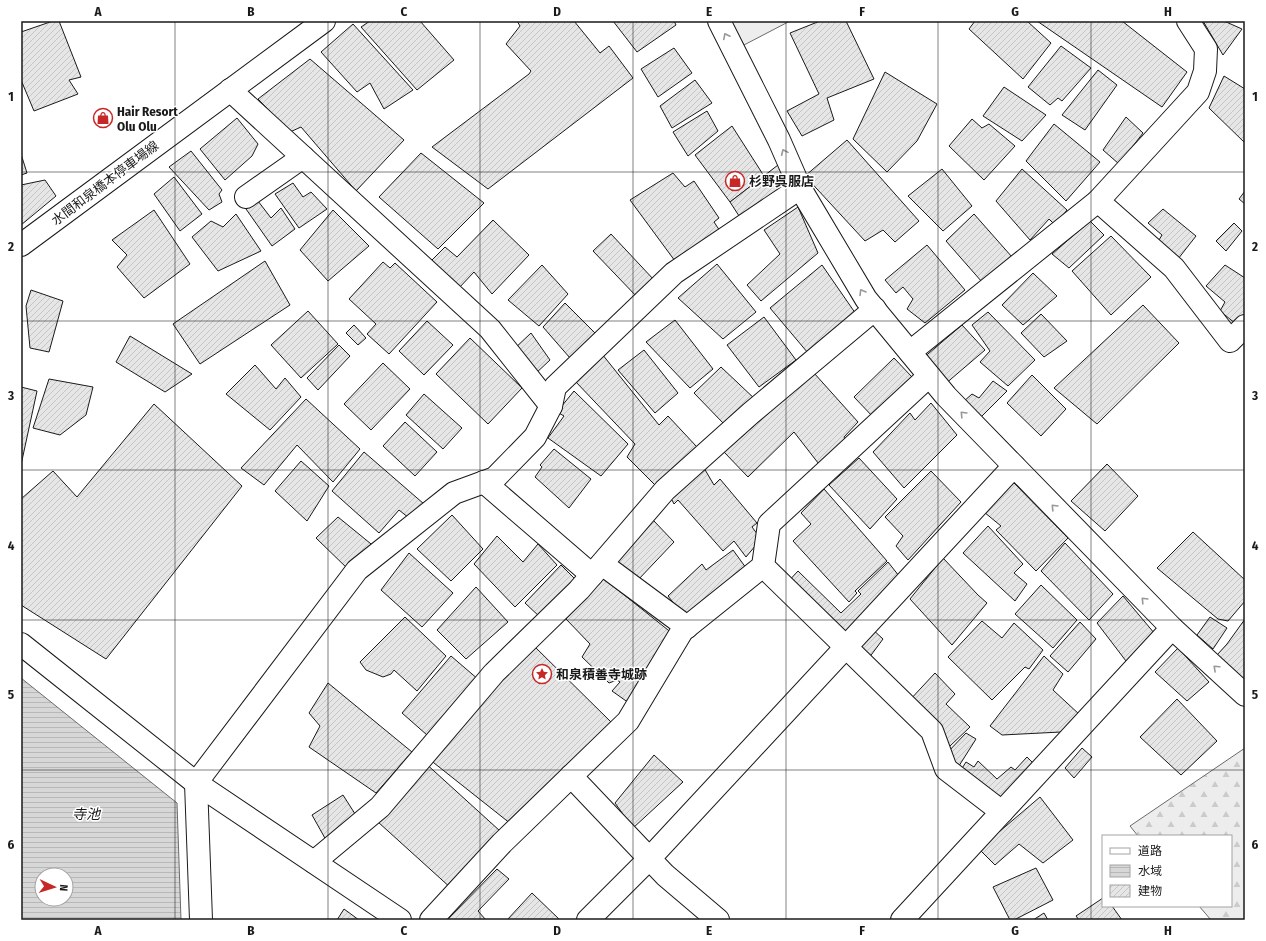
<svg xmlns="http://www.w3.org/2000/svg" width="1266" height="941" viewBox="0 0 1266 941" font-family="'Fira Sans Condensed','Noto Sans JP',sans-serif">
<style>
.built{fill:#ededed;stroke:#6a6a6a}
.forest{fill:url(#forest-firs);stroke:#6a6a6a}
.water{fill:url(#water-rules);stroke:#6a6a6a;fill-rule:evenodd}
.building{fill:url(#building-hatch);stroke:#1a1a1a}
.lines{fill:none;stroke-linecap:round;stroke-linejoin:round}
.minor-casing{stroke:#1a1a1a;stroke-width:24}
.major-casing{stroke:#1a1a1a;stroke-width:24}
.minor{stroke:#fff;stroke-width:22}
.major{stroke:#fff;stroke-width:22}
.oneway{stroke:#989898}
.grid{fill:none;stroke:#1a1a1a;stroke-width:1;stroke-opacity:0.55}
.labels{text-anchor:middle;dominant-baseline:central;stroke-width:3;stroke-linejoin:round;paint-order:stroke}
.poi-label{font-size:13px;font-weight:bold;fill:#1a1a1a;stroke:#fff;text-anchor:start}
.street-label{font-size:13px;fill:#1a1a1a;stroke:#fff}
.water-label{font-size:14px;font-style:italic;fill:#1a1a1a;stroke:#fff}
.neatline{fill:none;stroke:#1a1a1a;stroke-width:1.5}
.grid-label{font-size:13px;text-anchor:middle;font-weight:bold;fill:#1a1a1a}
</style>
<defs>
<pattern id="forest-firs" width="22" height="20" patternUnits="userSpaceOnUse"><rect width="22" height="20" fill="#ededed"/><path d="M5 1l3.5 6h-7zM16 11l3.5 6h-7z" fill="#cbcbcb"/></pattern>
<pattern id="water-rules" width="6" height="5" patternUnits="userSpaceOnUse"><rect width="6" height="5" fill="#d7d7d7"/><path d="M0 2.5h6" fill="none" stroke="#b8b8b8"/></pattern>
<pattern id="building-hatch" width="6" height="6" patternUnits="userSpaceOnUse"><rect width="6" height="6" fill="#e6e6e6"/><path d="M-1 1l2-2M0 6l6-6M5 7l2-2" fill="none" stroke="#c5c5c5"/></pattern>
</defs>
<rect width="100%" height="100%" fill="#fff"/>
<path class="built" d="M730 21H790L744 45Z"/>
<path class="forest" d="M1245 748V920H1211L1199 906H1231V836H1138L1130 826Z"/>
<path class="water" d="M21 678 177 803 181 920H21ZM42 875H66V899H42Z"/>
<g class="building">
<path d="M53 21H59L81 77 69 80 78 94 34 111 21 80V32Z"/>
<path d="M370 21H420L454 60 417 90 361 27Z"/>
<path d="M517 21H574L600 53 609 46 633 78 488 189 432 147 529 74 531 71 506 44 520 26Z"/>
<path d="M613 21H674L676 25 637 52Z"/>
<path d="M820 21H846L874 79 827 98 834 120 802 136 787 111 819 94 790 33Z"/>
<path d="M975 21H1027L1051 43 1023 79 969 29Z"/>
<path d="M1037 21H1122L1187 72 1162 107Z"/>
<path d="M1203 21H1224L1242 29 1223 55Z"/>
<path d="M353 24 413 90 384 109 370 83 357 92 321 52Z"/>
<path d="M1061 46 1091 68 1062 101 1058 98 1050 105 1028 87Z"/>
<path d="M674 48 692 73 658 97 641 69Z"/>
<path d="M310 59 404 140 356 191 301 127 290 132 258 99Z"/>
<path d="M1098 70 1117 85 1085 130 1062 115Z"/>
<path d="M885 72 937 104 917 141 887 172 853 139Z"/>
<path d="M1224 76 1245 89V143L1209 108Z"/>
<path d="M695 80 712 103 672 128 660 106Z"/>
<path d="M1004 87 1046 115 1022 141 983 116Z"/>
<path d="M707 111 718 131 688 156 673 132Z"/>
<path d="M1126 117 1143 133 1119 164 1103 150Z"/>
<path d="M237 118 258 144 252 156 225 180 200 149Z"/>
<path d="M972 119 982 128 989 124 1015 146 984 180 949 146Z"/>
<path d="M1054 124 1100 162 1066 201 1026 161Z"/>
<path d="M732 126 764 176 730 202 695 155Z"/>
<path d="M847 140 919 221 895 242 883 230 865 241 805 176Z"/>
<path d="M191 151 222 190 219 194 222 202 209 210 169 167Z"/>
<path d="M421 153 484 203 438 249 379 197Z"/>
<path d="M21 154 27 173 21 175Z"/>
<path d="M778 165 791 186 741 219 730 202Z"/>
<path d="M942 169 972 206 943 231 908 196Z"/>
<path d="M1022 169 1067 210 1055 225 1049 219 1030 240 996 201Z"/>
<path d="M673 173 685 187 694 181 719 218 714 222 720 231 675 261 630 200Z"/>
<path d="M174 177 202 214 180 231 154 194Z"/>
<path d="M45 180 56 196 21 225V185Z"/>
<path d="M293 183 303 197 311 192 327 209 299 228 275 194Z"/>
<path d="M1245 191V204L1239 199Z"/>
<path d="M258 201 271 218 281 208 295 229 272 246 246 209Z"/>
<path d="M798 207 818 253 761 301 747 285 780 254 764 230Z"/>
<path d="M1163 209 1196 236 1178 259 1159 240 1162 235 1148 223Z"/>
<path d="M154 210 190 264 144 298 117 267 127 255 112 240Z"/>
<path d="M333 210 369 246 328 281 300 250Z"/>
<path d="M236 214 261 251 218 271 192 237 211 221 223 227Z"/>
<path d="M974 214 1012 257 982 282 946 241Z"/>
<path d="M493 220 529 255 492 294 474 272 458 289 430 262 445 247 457 257Z"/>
<path d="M1090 221 1104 235 1069 268 1052 254Z"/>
<path d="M1234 223 1242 231 1226 251 1216 241Z"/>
<path d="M611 234 655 281 638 298 593 251Z"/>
<path d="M1111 236 1151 277 1111 315 1072 271Z"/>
<path d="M927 245 965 290 925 323 907 309 913 299 903 287 896 293 885 280Z"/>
<path d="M265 261 290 305 200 364 173 324Z"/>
<path d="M383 262 390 268 395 263 437 302 389 354 367 334 376 324 349 299Z"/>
<path d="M717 264 756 312 723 339 678 298Z"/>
<path d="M542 265 568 294 539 326 508 300Z"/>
<path d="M822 265 858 317 808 353 770 308Z"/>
<path d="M1225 265 1245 278V314L1236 324 1220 311 1225 302 1206 286Z"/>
<path d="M1033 273 1057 296 1023 325 1002 305Z"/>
<path d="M31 290 63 301 49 352 30 348 26 306Z"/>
<path d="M565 303 595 333 570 358 543 327Z"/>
<path d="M1143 305 1179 343 1097 424 1054 388Z"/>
<path d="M308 311 338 344 301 378 271 345Z"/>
<path d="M988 312 1035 360 1008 386 980 362 990 351 972 325Z"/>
<path d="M1041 314 1067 341 1044 357 1021 333Z"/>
<path d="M764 317 796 360 759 387 727 345Z"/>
<path d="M675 320 713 369 690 388 646 342Z"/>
<path d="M427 321 453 345 424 375 399 351Z"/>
<path d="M354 325 366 338 358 345 346 333Z"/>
<path d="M962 325 985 350 944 385 922 359Z"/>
<path d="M531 333 550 360 534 375 513 350Z"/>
<path d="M130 336 192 374 165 392 116 362Z"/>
<path d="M470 338 522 388 488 424 436 374Z"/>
<path d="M339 345 350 356 318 390 307 378Z"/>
<path d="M644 350 678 393 655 413 618 370Z"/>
<path d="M602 354 659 425 668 416 697 447 656 486 627 457 635 444 575 381Z"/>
<path d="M894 358 912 377 875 419 854 397Z"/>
<path d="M383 363 410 389 371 430 344 404Z"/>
<path d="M255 365 276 389 285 378 301 397 270 430 226 394Z"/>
<path d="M721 367 757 401 724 424 694 393Z"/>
<path d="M814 373 858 422 844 437 847 445 822 468 794 432 748 477 724 452Z"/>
<path d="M1032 375 1066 409 1041 436 1007 403Z"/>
<path d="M49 379 93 387 86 415 60 435 33 428Z"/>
<path d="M993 381 1007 391 978 420 963 402 972 394 979 398Z"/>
<path d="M21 387 37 391 21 465Z"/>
<path d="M574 391 628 444 601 476 548 438 564 416 557 412Z"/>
<path d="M424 394 462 428 443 449 406 415Z"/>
<path d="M306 399 360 449 333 482 297 445 264 485 241 468Z"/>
<path d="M931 403 957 435 904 488 873 452 910 413 915 420Z"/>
<path d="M154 404 242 486 106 659 21 605V499L53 471 77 497Z"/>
<path d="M405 422 437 452 415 476 383 446Z"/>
<path d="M554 449 591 479 569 508 535 477 542 467 540 465Z"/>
<path d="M364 452 424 504 409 518 399 510 379 533 332 491Z"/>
<path d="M859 458 897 499 870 529 829 485Z"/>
<path d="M301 461 329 486 307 521 275 491Z"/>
<path d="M1107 464 1138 496 1105 531 1071 501Z"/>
<path d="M704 468 714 485 720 479 757 523 752 527 761 539 746 557 734 541 723 551 678 500 674 504 672 500 669 498Z"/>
<path d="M931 471 961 502 908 560 896 546 903 536 885 517Z"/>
<path d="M1013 482 1068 538 1036 571 996 530 1001 526 984 512Z"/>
<path d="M824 489 887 561 855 591 857 593 849 602 793 541 811 524 801 513Z"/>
<path d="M452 515 483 549 451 581 417 549Z"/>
<path d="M338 517 376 548 350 571 316 538Z"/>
<path d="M653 520 674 542 637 581 615 561Z"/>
<path d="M988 526 1023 564 1014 573 1027 584 1015 601 963 553Z"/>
<path d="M1193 532 1245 580V601L1228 621 1218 619 1157 568Z"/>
<path d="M497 536 523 562 538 544 557 565 515 607 474 564Z"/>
<path d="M1065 543 1113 594 1089 620 1041 571Z"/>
<path d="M733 550 749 572 688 621 668 596 702 564 706 570Z"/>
<path d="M409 553 453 593 422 627 381 590Z"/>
<path d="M943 558 978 595 987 603 952 645 910 599Z"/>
<path d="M888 562 903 581 845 639 785 585 798 571 841 613 861 594 858 591Z"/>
<path d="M561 565 579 583 541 618 525 603Z"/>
<path d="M603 578 673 634 629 703 612 691 620 682 617 680 609 683 582 657 590 644 566 619Z"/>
<path d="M1041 585 1077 620 1053 648 1015 614Z"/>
<path d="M476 587 508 622 466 659 437 630Z"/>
<path d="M1123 596 1155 634 1126 661 1097 623Z"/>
<path d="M405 617 446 656 417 691 394 670 391 674 383 677 366 670 360 662Z"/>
<path d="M1210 617 1227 628 1213 649 1197 635Z"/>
<path d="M1245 619V682L1217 655 1227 644Z"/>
<path d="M982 621 1002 638 1014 623 1043 650 1029 669 1025 667 992 700 948 657Z"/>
<path d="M1080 622 1096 639 1068 672 1050 656Z"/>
<path d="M870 627 883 639 866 662 852 647Z"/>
<path d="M532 644 611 722 511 824 429 759Z"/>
<path d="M1178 648 1209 682 1187 701 1155 672Z"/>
<path d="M451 656 479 680 427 735 402 713Z"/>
<path d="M1044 656 1063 674 1053 690 1080 715 1061 732 1002 735 990 726Z"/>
<path d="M935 673 955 694 946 704 970 727 950 746 908 702Z"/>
<path d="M328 683 412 752 376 793 309 747 320 726 309 713Z"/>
<path d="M1177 699 1217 741 1181 775 1140 737Z"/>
<path d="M966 733 976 739 957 769 946 754Z"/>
<path d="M1082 748 1092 757 1074 778 1065 768Z"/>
<path d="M654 755 683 782 633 828 615 803Z"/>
<path d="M1027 757 1037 767 1000 806 959 773 966 762 974 767 978 761 997 779 1011 767 1015 770Z"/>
<path d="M423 761 500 831 452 889 378 822Z"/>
<path d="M343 795 357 817 326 840 312 815Z"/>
<path d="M1040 797 1073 840 1043 863 1019 844 995 865 979 849Z"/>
<path d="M1036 868 1053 900 1014 920H1010L993 887Z"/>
<path d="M497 869 509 879 478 911 486 920H447Z"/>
<path d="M532 893 560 920H507Z"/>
<path d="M1103 898V906H1112L1122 920H1079L1076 916Z"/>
<path d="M344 909 359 920H337Z"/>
<path d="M1044 913 1048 920H1033Z"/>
</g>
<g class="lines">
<g class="minor-casing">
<g id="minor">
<path d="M719 21 779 140 800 188 866 299 946 396 1172 628 1245 695"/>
<path d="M230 90 490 329 551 406"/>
<path d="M246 197 303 157"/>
<path d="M1098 201 1174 268 1230 341 1245 326"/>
<path d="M910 352 1098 201 1198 92 1205 71 1206 49 1188 21"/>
<path d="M484 482 592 575"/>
<path d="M602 564 687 627"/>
<path d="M763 566 932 731 946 769 1002 812"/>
<path d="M21 644 196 783 400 920"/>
<path d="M571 776 665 875 718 920"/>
<path d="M314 862 380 807 494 673 579 590 665 490 751 413 875 309"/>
<path d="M201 920 196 783 357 570 454 493 495 478 535 437 551 406 555 387 674 273 800 188"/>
<path d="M431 920 502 843 628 721 682 631 763 566 769 524 929 376"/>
<path d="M588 920 649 859 1014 466"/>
<path d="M902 920 1172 628"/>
</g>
</g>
<g class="major-casing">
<path id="major" d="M21 245 324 21"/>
</g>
<use href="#minor" class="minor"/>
<use href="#major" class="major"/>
</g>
<defs><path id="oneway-chevron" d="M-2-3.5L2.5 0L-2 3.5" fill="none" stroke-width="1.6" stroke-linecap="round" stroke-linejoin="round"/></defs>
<g class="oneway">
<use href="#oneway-chevron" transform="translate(726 36) rotate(-117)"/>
<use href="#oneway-chevron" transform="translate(784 152) rotate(-114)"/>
<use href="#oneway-chevron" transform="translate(862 292) rotate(-121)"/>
<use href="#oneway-chevron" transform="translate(963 414) rotate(-134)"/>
<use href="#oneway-chevron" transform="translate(1054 507) rotate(-134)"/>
<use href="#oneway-chevron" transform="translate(1144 600) rotate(-134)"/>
<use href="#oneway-chevron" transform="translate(1216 668) rotate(-137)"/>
</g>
<path class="grid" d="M175 21V920M328 21V920M480 21V920M633 21V920M786 21V920M938 21V920M1091 21V920M21 172H1245M21 321H1245M21 470H1245M21 620H1245M21 770H1245"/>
<defs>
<g id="shop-ring" transform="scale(1)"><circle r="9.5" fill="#fff" stroke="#c62828" stroke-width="1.5"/><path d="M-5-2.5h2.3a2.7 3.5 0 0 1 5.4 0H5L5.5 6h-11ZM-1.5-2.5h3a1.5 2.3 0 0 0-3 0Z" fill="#c62828"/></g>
<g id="sight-ring" transform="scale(1)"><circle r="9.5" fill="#fff" stroke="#c62828" stroke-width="1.5"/><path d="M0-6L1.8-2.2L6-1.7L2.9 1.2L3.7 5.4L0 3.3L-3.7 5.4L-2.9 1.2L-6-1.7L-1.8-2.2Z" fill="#c62828"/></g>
</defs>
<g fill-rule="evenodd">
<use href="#shop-ring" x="103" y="118"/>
<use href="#shop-ring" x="735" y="181"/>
<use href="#sight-ring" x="542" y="674"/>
</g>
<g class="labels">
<g class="poi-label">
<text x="117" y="111">Hair Resort<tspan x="117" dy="15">Olu Olu</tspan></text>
<text x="749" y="181">杉野呉服店</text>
<text x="556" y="674">和泉積善寺城跡</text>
</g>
<g class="street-label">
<text transform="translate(105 183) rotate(-37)">水間和泉橋本停車場線</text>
</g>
<g class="water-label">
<text x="86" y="814">寺池</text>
</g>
</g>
<rect width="1266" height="941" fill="none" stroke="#ffffff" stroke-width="44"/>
<rect x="1102" y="835" width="130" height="72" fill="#ffffff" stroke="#a3a3a3"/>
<rect x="1110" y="848" width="20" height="6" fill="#ffffff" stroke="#a3a3a3"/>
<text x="1138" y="855" font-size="12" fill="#1a1a1a">道路</text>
<rect x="1110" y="865" width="20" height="12" fill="url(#water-rules)" stroke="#a3a3a3"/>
<text x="1138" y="875" font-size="12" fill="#1a1a1a">水域</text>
<rect x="1110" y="885" width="20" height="12" fill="url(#building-hatch)" stroke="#a3a3a3"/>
<text x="1138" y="895" font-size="12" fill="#1a1a1a">建物</text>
<g transform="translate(54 887) rotate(94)"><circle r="19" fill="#ffffff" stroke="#a3a3a3"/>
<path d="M0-3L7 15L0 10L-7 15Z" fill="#c62828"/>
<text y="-6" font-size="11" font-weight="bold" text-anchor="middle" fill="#1a1a1a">N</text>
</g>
<rect x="22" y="22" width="1222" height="897" class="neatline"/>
<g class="grid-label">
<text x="98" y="16">A</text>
<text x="251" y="16">B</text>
<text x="404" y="16">C</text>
<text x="557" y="16">D</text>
<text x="709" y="16">E</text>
<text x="862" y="16">F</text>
<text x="1015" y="16">G</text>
<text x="1168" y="16">H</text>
<text x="11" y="101">1</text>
<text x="1255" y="101">1</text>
<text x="11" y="251">2</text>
<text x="1255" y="251">2</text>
<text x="11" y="400">3</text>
<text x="1255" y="400">3</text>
<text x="11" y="550">4</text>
<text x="1255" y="550">4</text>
<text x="11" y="699">5</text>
<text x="1255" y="699">5</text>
<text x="11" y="849">6</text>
<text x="1255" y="849">6</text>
<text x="98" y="935">A</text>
<text x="251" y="935">B</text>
<text x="404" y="935">C</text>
<text x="557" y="935">D</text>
<text x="709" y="935">E</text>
<text x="862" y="935">F</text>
<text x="1015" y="935">G</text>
<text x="1168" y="935">H</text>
</g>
</svg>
